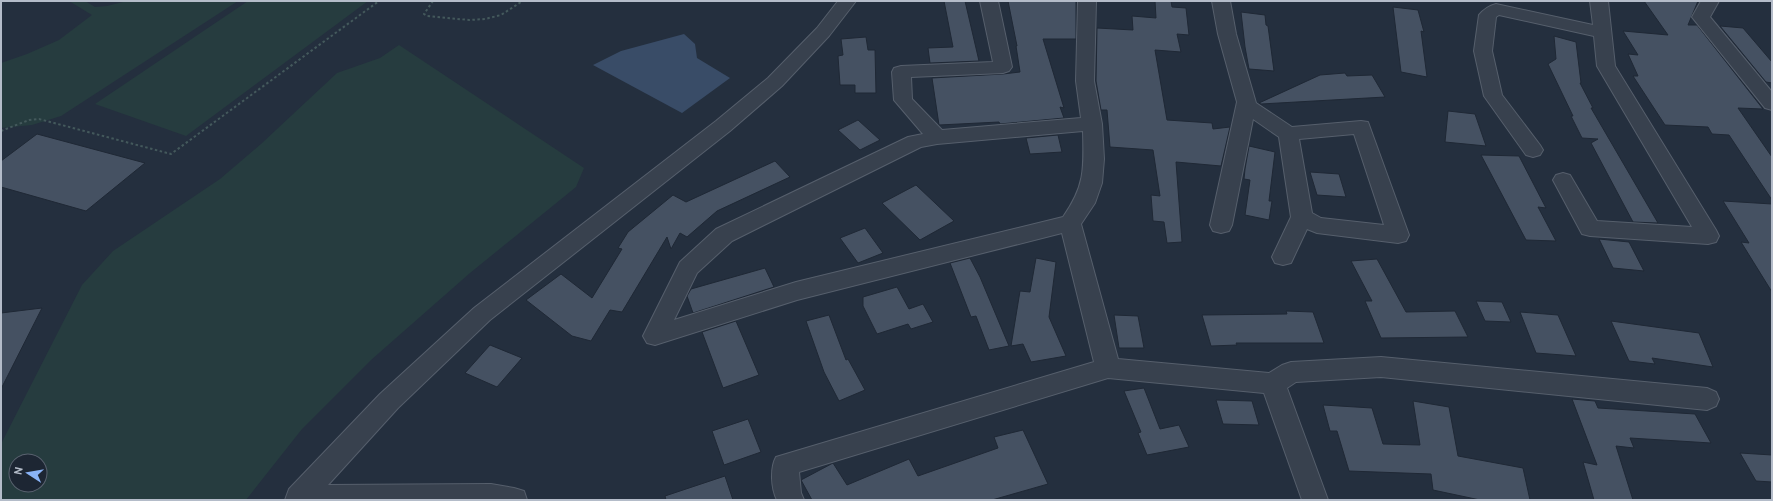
<svg xmlns="http://www.w3.org/2000/svg" width="1773" height="501" viewBox="0 0 1773 501" font-family="Overpass,sans-serif">
<style>
.green{fill:#263c3f;fill-rule:evenodd}
.water{fill:#394c67}
.building{fill:#455162;stroke:#1f2835}
.lines{fill:none;stroke-linecap:round;stroke-linejoin:round}
.minor-casing{stroke:#565f6c;stroke-width:2}
.path{stroke:#44595c;stroke-width:2;stroke-dasharray:2.5 2.5;stroke-linecap:butt}
.minor{fill:#38414e;fill-rule:evenodd}
</style>
<rect width="100%" height="100%" fill="#242f3e"/>
<g class="green">
<path d="M69 1H85L95 7 107 6 127 1H238L61 116 32 125 1 128V63L27 54 59 40 92 15Z"/>
<path d="M248 1H368L186 136 95 104Z"/>
<path d="M399 45 584 168 576 187 470 273 371 360 302 429 246 500H1V444L82 285 113 251 220 179 261 144 337 73 380 58ZM16 461H40V485H16Z"/>
</g>
<path class="water" d="M684 34 695 44 697 58 730 78 682 113 593 65 621 51Z"/>
<g class="building">
<path d="M944 1H965L979 61 930 63 928 48 953 47Z"/>
<path d="M1008 1H1076V39H1043L1064 108 1060 107 1064 118 1000 124 999 122 939 125 932 78 1003 74 1020 72 1016 46H1017Z"/>
<path d="M1155 1H1171L1172 7 1186 8 1189 35 1177 34 1181 52 1155 50 1167 120 1212 123 1213 129 1230 127 1221 166 1176 162 1182 242 1167 243 1164 222 1153 221 1151 195 1160 196 1153 150 1110 147 1107 110H1101L1096 81 1097 28 1133 30 1132 16 1156 18Z"/>
<path d="M1644 1H1698L1688 25H1697L1763 109 1738 108 1772 157V200L1729 135 1712 134 1708 127 1665 125 1633 76H1638L1628 54 1638 55 1623 31 1668 35Z"/>
<path d="M1393 7 1418 10 1424 32 1421 31 1427 77 1401 72Z"/>
<path d="M1241 12 1265 15 1266 25 1268 26 1274 71 1249 69 1245 47Z"/>
<path d="M1720 26 1743 28 1772 62V83L1766 82Z"/>
<path d="M1554 36 1576 42 1581 83H1580L1593 108H1591L1658 223 1633 222 1591 143 1598 139 1582 138 1571 116H1573L1548 64 1556 59Z"/>
<path d="M866 37 868 50H875L876 93H855V85H840L838 56 843 55 841 39Z"/>
<path d="M1345 73 1347 76 1372 75 1385 97 1261 104 1259 103 1320 75Z"/>
<path d="M1448 111 1475 114 1486 146 1445 142Z"/>
<path d="M858 120 880 140 860 150 838 130Z"/>
<path d="M37 134 145 163 86 211 1 187V161Z"/>
<path d="M1058 135 1062 152 1030 154 1026 138Z"/>
<path d="M1249 146 1275 152 1269 201H1272L1269 220 1245 215 1250 180 1244 179 1245 169Z"/>
<path d="M1481 155 1519 156 1546 208 1538 207 1556 241 1526 240Z"/>
<path d="M775 161 790 177 717 211 687 237 680 233 671 249 667 237 622 312 610 310 591 341 572 336 526 300 561 274 592 298 622 249 618 248 628 232 673 195 686 202Z"/>
<path d="M1310 172 1339 174 1346 197 1317 195Z"/>
<path d="M916 185 954 221 920 240 882 203Z"/>
<path d="M1723 201 1772 204V292L1741 242 1749 243Z"/>
<path d="M865 228 883 253 858 263 840 238Z"/>
<path d="M1599 239 1629 242 1644 271 1613 268Z"/>
<path d="M970 258 980 277 1009 346 989 350 976 316 971 317 950 263Z"/>
<path d="M1036 258 1056 262 1049 317 1066 356 1031 362 1023 344 1011 346 1020 291 1030 292Z"/>
<path d="M1377 259 1406 312 1455 311 1468 337 1381 338 1365 301H1372L1351 261Z"/>
<path d="M765 268 774 287 693 313 687 296 691 289Z"/>
<path d="M897 287 909 309 923 304 933 322 911 329 908 324 877 334 863 306V297Z"/>
<path d="M1476 301 1502 302 1511 322 1485 321Z"/>
<path d="M42 308 1 389V313Z"/>
<path d="M1286 311 1313 312 1324 343H1236L1237 345 1211 346 1202 315 1287 314Z"/>
<path d="M1520 312 1558 315 1576 356 1536 353Z"/>
<path d="M829 315 846 360 848 359 865 390 839 401 824 372 806 321Z"/>
<path d="M1114 315 1138 316 1144 348H1119Z"/>
<path d="M736 321 759 375 723 388 702 332Z"/>
<path d="M1611 321 1699 333 1713 367 1652 358 1655 364 1629 361Z"/>
<path d="M490 345 522 358 497 387 465 373Z"/>
<path d="M1144 388 1160 429 1179 425 1189 447 1147 455 1138 433 1141 432 1124 391Z"/>
<path d="M1572 399 1595 401 1598 408 1695 414 1711 443 1630 438 1634 448 1616 446 1633 500H1594L1583 462 1597 465Z"/>
<path d="M1216 400 1252 401 1259 425 1223 424Z"/>
<path d="M1413 401 1449 407 1458 456 1523 468 1530 500H1480L1433 490 1431 474 1349 471 1337 431H1330L1323 405 1372 408 1383 444 1420 445Z"/>
<path d="M748 419 761 452 724 465 712 431Z"/>
<path d="M1023 430 1048 484 992 500H812L801 480 833 463 847 485 909 459 918 476 998 448 994 437Z"/>
<path d="M1740 453 1772 455V482L1756 481Z"/>
<path d="M725 476 733 500H666L665 496Z"/>
</g>
<g class="lines">
<g class="minor-casing">
<g id="minor">
<path d="M838 1H856L829 36 782 86 730 131 490 320 398 408 328 485 491 484 514 488 524 491 527 500H285L289 489 380 394 474 308 716 121 768 78 817 28Z"/>
<path d="M980 1H998L1012 67 1009 71 1003 73 911 77 912 99 942 130 1081 118 1076 81 1078 1H1096L1094 81 1102 124 1104 159 1102 183 1095 203 1081 224 1118 359 1269 373 1282 365 1291 362 1381 357 1707 388 1716 392 1719 399 1716 406 1707 410 1381 377 1296 382 1287 388 1328 500H1302L1264 393 1108 378 799 472 801 493 804 500H777C771 488 770 468 776 457L1094 362 1062 233 797 300 655 345 647 343 643 336 680 262 716 229 908 137 923 134 894 100 892 72 894 68 901 66 993 62ZM1083 131C1084 169 1085 186 1063 217L796 282 674 320 697 273 732 241 921 147 937 144Z"/>
<path d="M1212 1H1230L1236 34 1256 103 1292 127 1361 121 1368 122 1409 235 1406 241 1398 243 1317 233 1307 229 1291 263 1283 265 1275 263 1272 257 1291 217 1279 137 1253 119 1232 225 1229 231 1221 233 1213 231 1210 225 1237 102 1218 34ZM1354 134 1384 225 1321 218 1312 213 1299 139Z"/>
<path d="M1590 1H1608L1615 66 1716 230 1719 236 1716 242 1708 244 1590 236 1582 234 1553 180 1556 175 1563 173 1570 175 1597 221 1692 227 1597 66 1594 36 1499 15 1496 17 1492 51 1502 95 1540 145 1543 150 1540 155 1533 157 1526 155 1484 96 1474 51 1479 15C1484 9 1489 6 1496 4L1593 25Z"/>
<path d="M1701 1H1719L1710 17 1772 92V110L1765 108 1692 17Z"/>
</g>
</g>
<g class="path">
<path d="M433 1 424 14 427 16 469 20 485 19 501 15 521 2"/>
<path d="M1 131 29 120 39 119 171 154 379 1"/>
</g>
<use href="#minor" class="minor"/>
</g>
<rect width="1773" height="501" fill="none" stroke="#b4bcc9" stroke-width="4"/>
<g transform="translate(28 473) rotate(282)"><circle r="19" fill="#1d2633" stroke="#59626f"/>
<path d="M0-3L7 15L0 10L-7 15Z" fill="#8ab4f8"/>
<text y="-6" font-size="11" font-weight="bold" text-anchor="middle" fill="#b4bcc9">N</text>
</g>
</svg>
